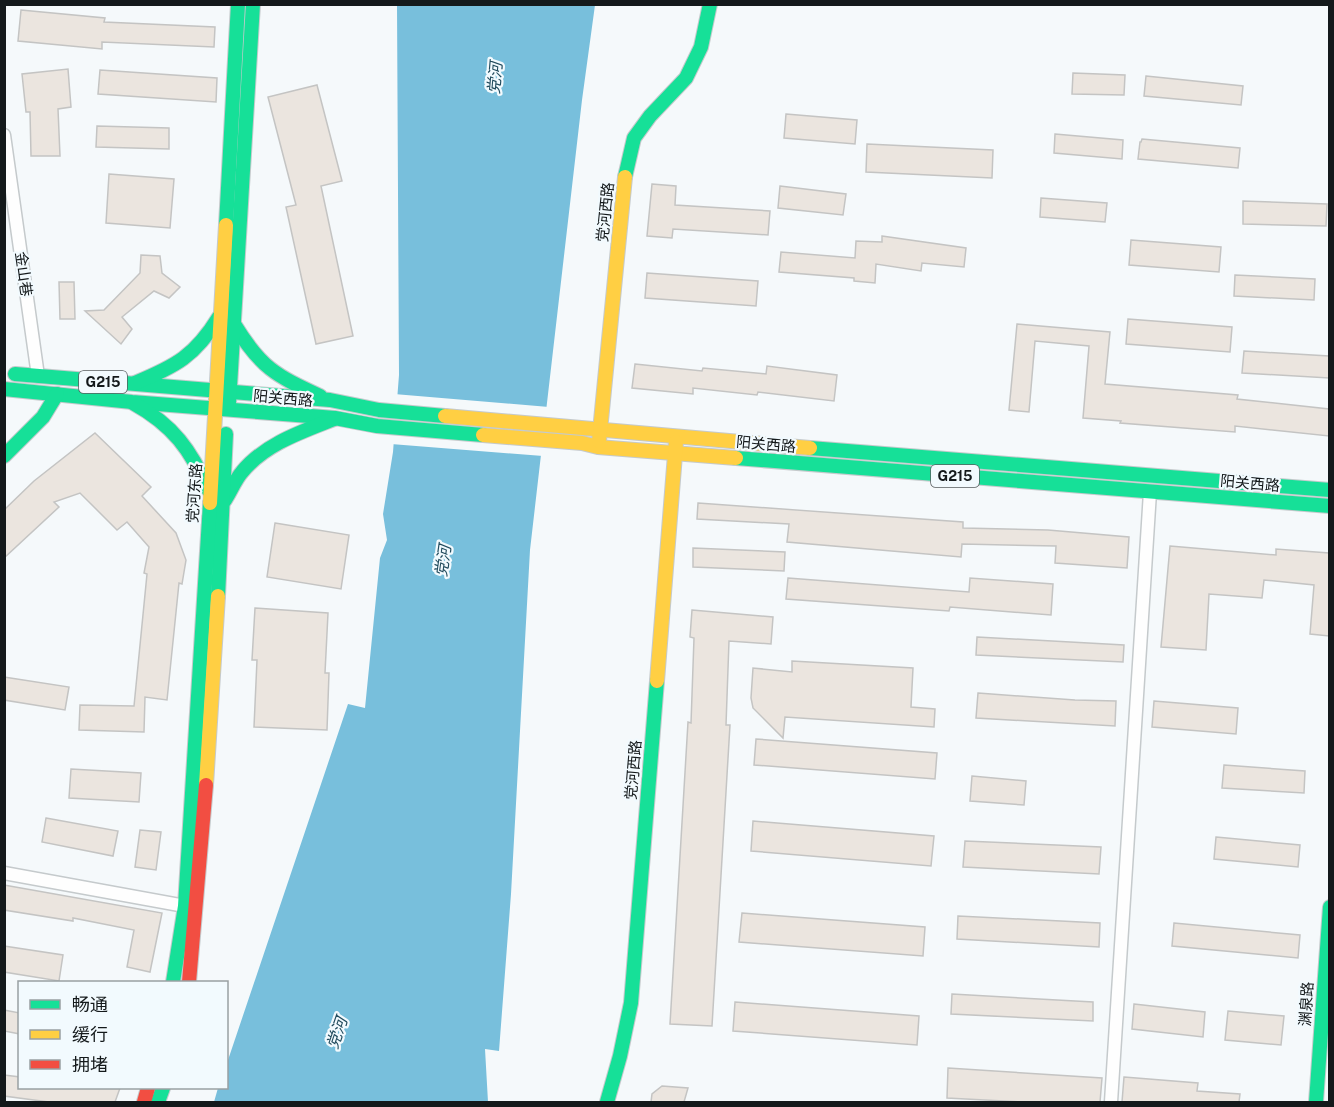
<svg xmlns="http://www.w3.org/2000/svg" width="1334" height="1107" viewBox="0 0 1334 1107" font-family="'Public Sans','Noto Sans SC',sans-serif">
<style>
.water{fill:#78bfdc}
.pier{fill:#f5f9fb}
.building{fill:#ebe5df;stroke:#c4c4c3;stroke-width:1.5}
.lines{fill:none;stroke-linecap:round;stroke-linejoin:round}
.street-casing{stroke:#c5cacc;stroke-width:15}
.fast-casing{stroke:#c5cacc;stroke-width:16}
.slow-casing{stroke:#c5cacc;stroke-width:16}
.jam-casing{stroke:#c5cacc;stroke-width:16}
.street{stroke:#fefefe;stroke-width:12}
.fast{stroke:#16e098;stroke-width:14}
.slow{stroke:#ffcf43;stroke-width:14}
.jam{stroke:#f24e42;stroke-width:14}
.labels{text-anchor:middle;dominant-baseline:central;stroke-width:4.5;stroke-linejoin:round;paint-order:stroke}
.shield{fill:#f2fafe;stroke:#575c5f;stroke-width:1.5}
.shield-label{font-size:14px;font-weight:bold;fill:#14191b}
.street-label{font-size:15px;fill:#14191b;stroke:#f2fafe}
.water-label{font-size:16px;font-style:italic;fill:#214b5d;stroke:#f2fafe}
</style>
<rect width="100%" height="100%" fill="#f5f9fb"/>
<path class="water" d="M397 5H595L582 100 530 550 511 894 499 1051 485 1049 488 1102H214L218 1088H226L227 1063 348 704 365 708 380 558 387 540 383 514 393 452 399 375Z"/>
<path class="pier" d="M394 394 549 407 543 456 391 444Z"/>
<g class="building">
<path d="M21 10 105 18 104 22 215 27 214 47 102 42V49L18 41Z"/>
<path d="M68 69 71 107 58 109 60 156H31L30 112H26L22 74Z"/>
<path d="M100 70 217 78 216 102 98 94Z"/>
<path d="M1073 73 1125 75 1124 95 1072 94Z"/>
<path d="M1146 76 1243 86 1241 105 1144 96Z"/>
<path d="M317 85 342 181 321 186 353 336 316 344 286 207 296 205 268 97Z"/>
<path d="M786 114 857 120 855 144 784 138Z"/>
<path d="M97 126 169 128V149L96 147Z"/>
<path d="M1055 134 1123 140 1122 159 1054 153Z"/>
<path d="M1142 139 1240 148 1238 168 1138 159 1140 142H1141Z"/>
<path d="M867 144 993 150 992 178 866 172Z"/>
<path d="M109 174 174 179 170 228 106 223Z"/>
<path d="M652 184 676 186 675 205 770 211 768 235 673 229 672 238 647 236Z"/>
<path d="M780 186 846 194 843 215 778 208Z"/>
<path d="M1041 198 1107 203 1105 222 1040 217Z"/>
<path d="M1243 201 1327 204 1326 226 1243 224Z"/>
<path d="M882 236 966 248 964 267 922 263 921 271 876 264 875 283 854 281V278L779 272 781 252 855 258 856 241 882 242Z"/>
<path d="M1131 240 1221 247 1219 272 1129 265Z"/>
<path d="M141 255 160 256 162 273 180 287 169 298 154 291 122 317 132 329 121 344 85 311 104 310 140 273Z"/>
<path d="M647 273 758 281 756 306 645 298Z"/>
<path d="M1235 275 1315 279 1314 300 1234 296Z"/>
<path d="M59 282H74L75 319H60Z"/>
<path d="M1128 319 1232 327 1230 352 1126 344Z"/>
<path d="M1017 324 1110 332 1105 384 1238 395 1237 399 1329 409V436L1235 426V432L1120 423 1121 421 1083 418 1089 346 1035 341 1029 412 1009 410Z"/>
<path d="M1244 351 1329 356V378L1242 373Z"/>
<path d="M635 364 702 371 703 368 766 374 767 366 837 375 834 401 758 392 757 395 693 388V394L632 388Z"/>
<path d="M95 433 151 487 142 496 176 533 186 560 182 584 179 583 167 700 145 697 144 732 79 730 80 705 134 706 147 574 144 573 149 547 127 522 117 530 80 493 54 502 59 507 4 558V510L34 481Z"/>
<path d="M698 503 963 522V528L1048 530 1129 537 1127 568 1055 563 1056 546 962 544 961 557 787 542 789 524 697 519Z"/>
<path d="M275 523 349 535 341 589 267 577Z"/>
<path d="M1170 546 1276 555V549L1329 553V636L1310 634 1314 585 1264 580 1262 598 1209 594 1206 650 1161 647Z"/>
<path d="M693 548 785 552 784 571 693 567Z"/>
<path d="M788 578 969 592 970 578 1053 584 1051 615 950 607 949 611 786 599Z"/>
<path d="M255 608 328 613 325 673H329L327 730 254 727 257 660H252Z"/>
<path d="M692 610 773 617 771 644 729 641 726 725H730L712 1026 670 1024 688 722 691 723 694 638 690 637Z"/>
<path d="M977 637 1124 645 1123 662 976 655Z"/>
<path d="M792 661 913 668 911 707 935 709 934 727 785 717 783 738 753 708 751 698 753 668 792 672Z"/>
<path d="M4 677 69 687 65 710 4 700Z"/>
<path d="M978 693 1075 700 1116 701 1115 726 976 718Z"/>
<path d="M1154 701 1238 708 1236 734 1152 727Z"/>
<path d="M756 739 937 753 935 779 754 765Z"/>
<path d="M1224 765 1305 771 1304 793 1222 788Z"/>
<path d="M71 769 141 773 139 802 69 798Z"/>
<path d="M972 776 1026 781 1024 805 970 801Z"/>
<path d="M46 818 118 831 113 856 42 842Z"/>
<path d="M753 821 934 836 931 866 751 851Z"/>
<path d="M140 830 161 832 156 870 135 867Z"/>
<path d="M1216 837 1300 845 1298 867 1214 859Z"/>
<path d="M965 841 1101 847 1099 874 963 867Z"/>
<path d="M4 885 162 913 150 972 127 967 134 930 73 918V921L4 910Z"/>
<path d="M742 913 925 927 923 956 739 942Z"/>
<path d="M958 916 1100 923 1099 947 957 939Z"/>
<path d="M1174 923 1300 935 1298 958 1172 946Z"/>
<path d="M4 946 63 955 59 981 4 972Z"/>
<path d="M952 994 1093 1002V1021L951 1014Z"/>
<path d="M735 1002 919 1016 917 1045 733 1031Z"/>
<path d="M1134 1004 1205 1012 1203 1037 1132 1029Z"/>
<path d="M4 1010 20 1013V1034L4 1031Z"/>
<path d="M1228 1011 1284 1016 1281 1045 1225 1040Z"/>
<path d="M948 1068 1102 1078 1100 1102H1022L947 1098Z"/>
<path d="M4 1075 20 1077V1088H120L115 1102H49L4 1096Z"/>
<path d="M1124 1077 1198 1083 1197 1091 1240 1094 1239 1102H1122Z"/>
<path d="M662 1086 688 1088 684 1102H651L652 1094Z"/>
</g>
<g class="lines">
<g class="street-casing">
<g id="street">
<path d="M4 135 38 376"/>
<path d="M4 873 185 906 192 905"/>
<path d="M1111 1102 1150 492"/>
</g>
</g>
<g class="fast-casing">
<g id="fast">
<path d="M625 177 634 138 650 116 686 78 701 47 710 4"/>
<path d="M226 225 238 4"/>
<path d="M234 324C261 368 275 375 320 396"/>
<path d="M15 374 330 400 379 410 445 416"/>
<path d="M135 383C176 366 195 356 219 317"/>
<path d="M4 389 132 402 335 418 377 426 483 435"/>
<path d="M133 403C173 425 191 450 209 491"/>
<path d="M229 403 253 4"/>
<path d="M810 448 1330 490"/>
<path d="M4 456 43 417 57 394"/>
<path d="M736 458 1330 506"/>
<path d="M225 500C231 491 235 480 242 472 265 444 301 432 334 419"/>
<path d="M218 596 226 434"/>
<path d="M173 982 185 906 210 503"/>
<path d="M158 1102 163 1088"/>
<path d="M607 1102 620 1056 631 1003 657 681"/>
<path d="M1316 1102 1330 907"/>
</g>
</g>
<g class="slow-casing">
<g id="slow">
<path d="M445 416 810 448"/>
<path d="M483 435 582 443 598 447 736 458"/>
<path d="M599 441 625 177"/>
<path d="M210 503 226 225"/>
<path d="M657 681 676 442"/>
<path d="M206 785 218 596"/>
</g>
</g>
<g class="jam-casing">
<g id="jam">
<path d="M189 982 206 785"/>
<path d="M144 1102 148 1088"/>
</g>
</g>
<use href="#street" class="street"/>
<use href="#fast" class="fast"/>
<use href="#slow" class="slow"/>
<use href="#jam" class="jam"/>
</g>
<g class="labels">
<g class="shield">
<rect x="79" y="371" width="48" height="22" rx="4.5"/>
<rect x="931" y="465" width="48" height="22" rx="4.5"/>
</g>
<g class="shield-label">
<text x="103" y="382">G215</text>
<text x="955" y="476">G215</text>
</g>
<g class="street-label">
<text transform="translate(605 212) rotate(-84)">党河西路</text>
<text transform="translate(24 274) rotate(82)">金山巷</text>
<text transform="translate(283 398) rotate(5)">阳关西路</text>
<text transform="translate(766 444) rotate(5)">阳关西路</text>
<text transform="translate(1250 483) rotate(5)">阳关西路</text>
<text transform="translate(194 493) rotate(-86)">党河东路</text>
<text transform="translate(633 770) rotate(-85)">党河西路</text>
<text transform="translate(1306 1004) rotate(-86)">渊泉路</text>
</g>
<g class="water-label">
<text transform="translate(495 78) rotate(-85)">党河</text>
<text transform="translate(443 561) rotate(-82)">党河</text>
<text transform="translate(337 1033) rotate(-71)">党河</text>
</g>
</g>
<rect width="1334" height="1107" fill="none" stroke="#14191b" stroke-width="12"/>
<rect x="18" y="981" width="210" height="108" fill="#f2fafe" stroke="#99a0a3" stroke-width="1.5"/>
<rect x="30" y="1000" width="30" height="9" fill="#16e098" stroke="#99a0a3" stroke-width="1.5"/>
<text x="72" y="1011" font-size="18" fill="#14191b">畅通</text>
<rect x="30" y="1030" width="30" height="9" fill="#ffcf43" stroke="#99a0a3" stroke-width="1.5"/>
<text x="72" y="1041" font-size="18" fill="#14191b">缓行</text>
<rect x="30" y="1060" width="30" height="9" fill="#f24e42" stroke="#99a0a3" stroke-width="1.5"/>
<text x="72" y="1071" font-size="18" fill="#14191b">拥堵</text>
</svg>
